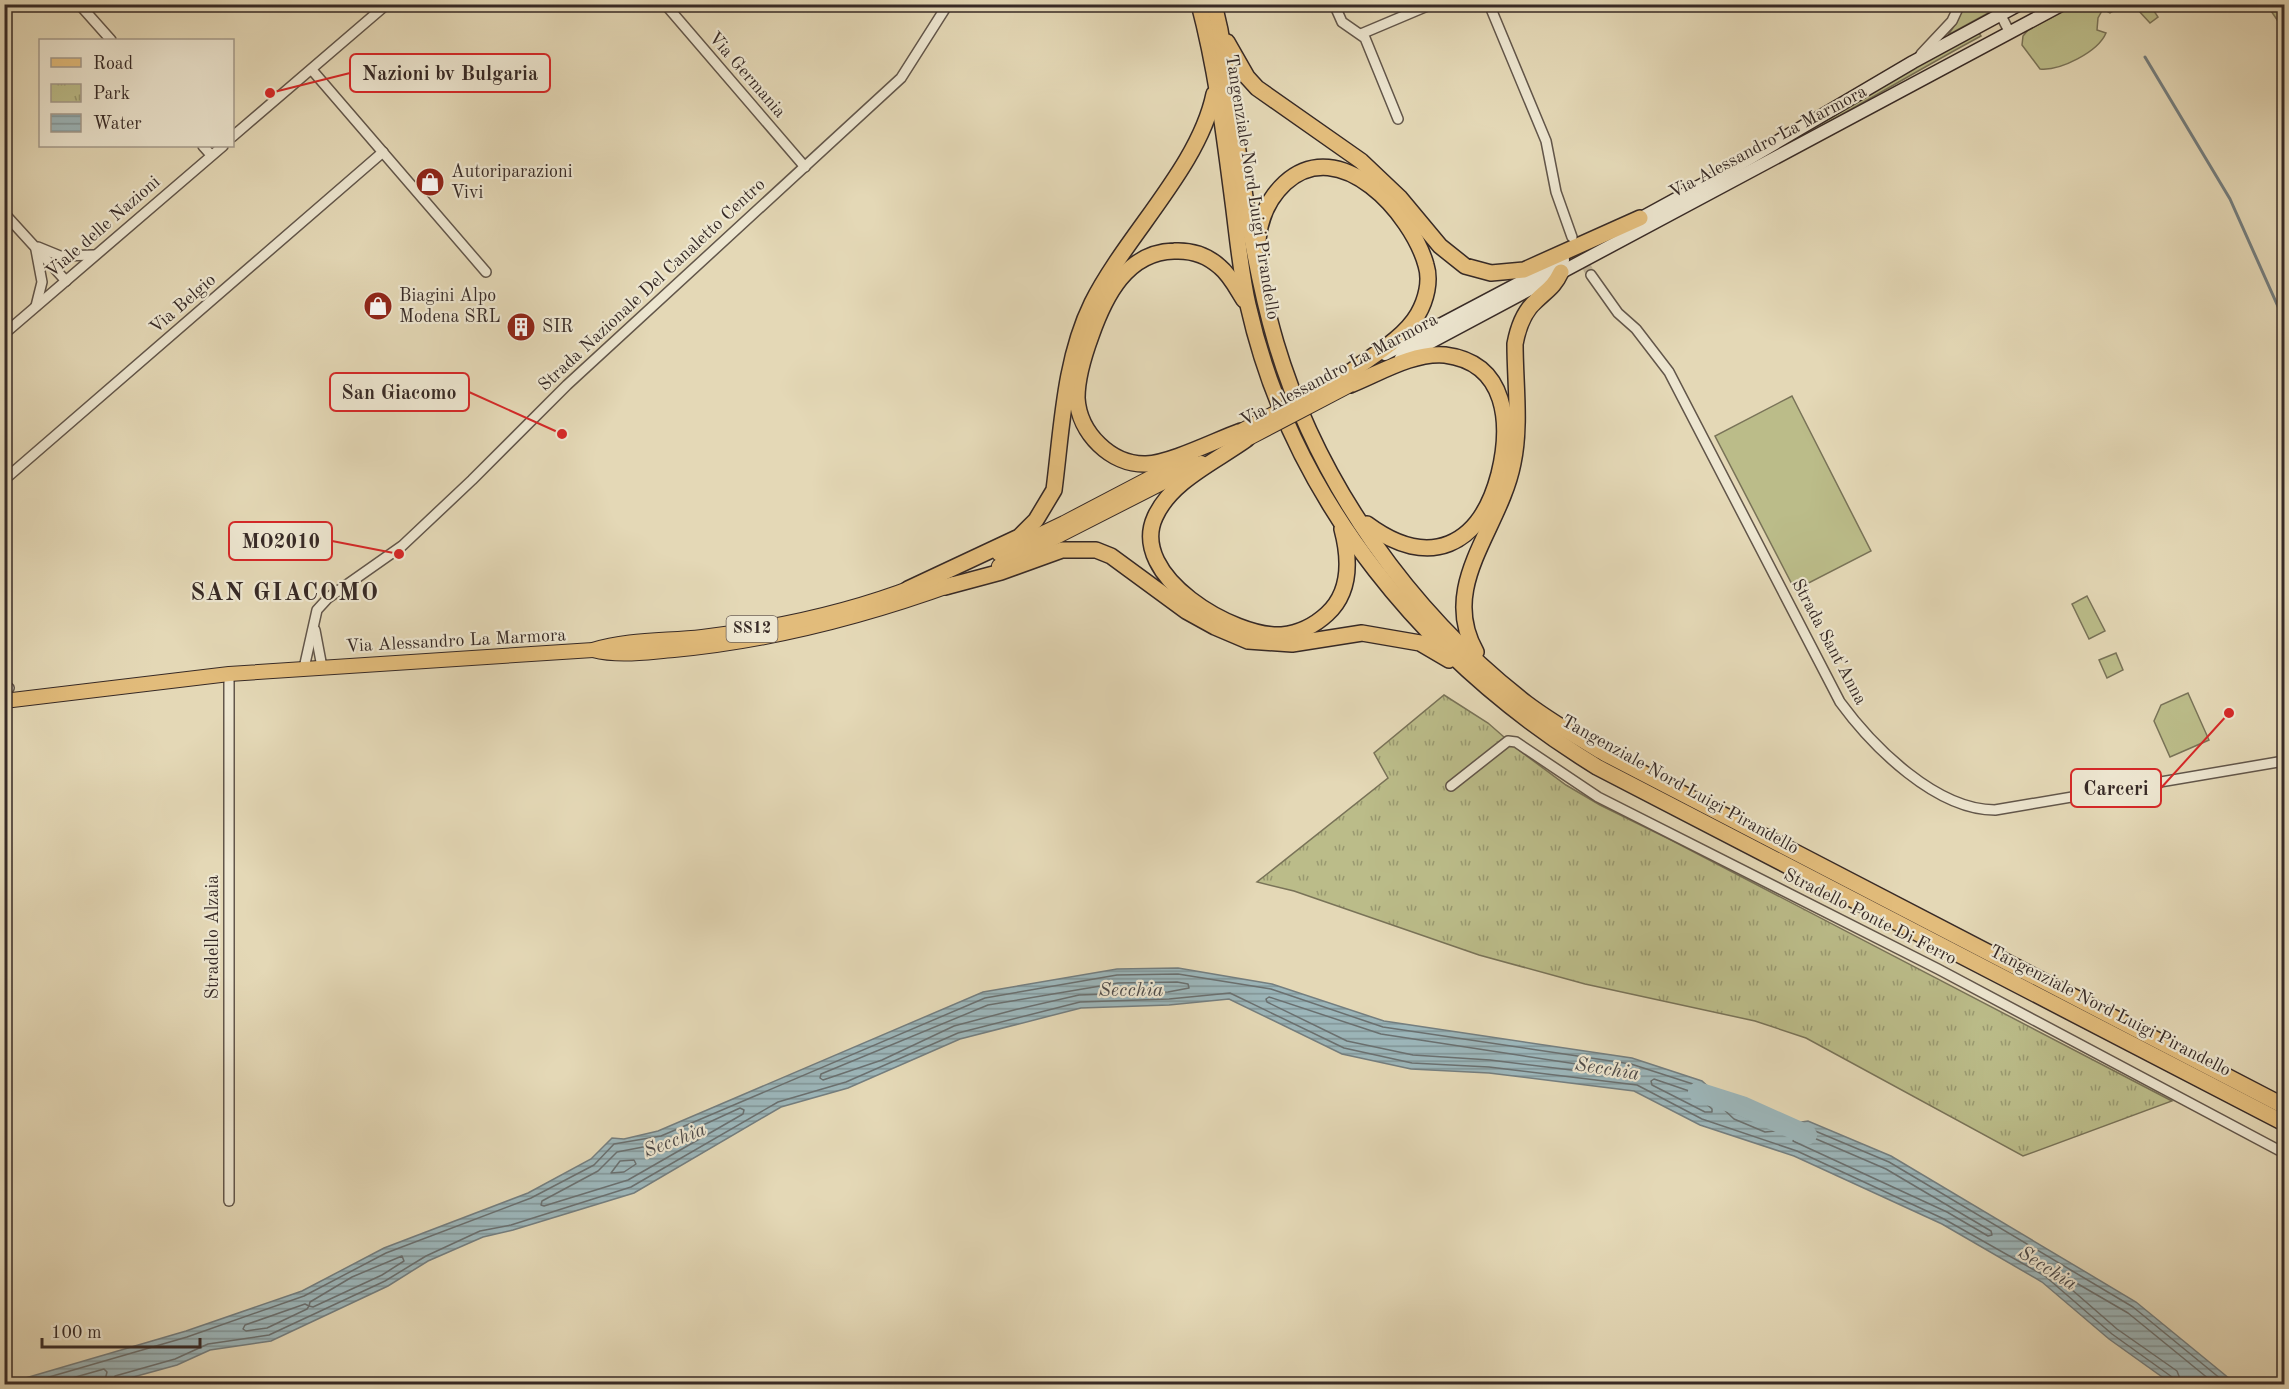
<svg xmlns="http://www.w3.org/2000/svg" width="2289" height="1389" viewBox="0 0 2289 1389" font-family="'Old Standard TT',serif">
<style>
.green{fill:#bbbc89;stroke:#797358;stroke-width:1.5}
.park{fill:url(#park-tufts);stroke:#797358;stroke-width:1.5}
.water{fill:url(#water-rules);stroke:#747e7f;stroke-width:1.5}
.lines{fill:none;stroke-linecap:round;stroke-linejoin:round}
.shore{stroke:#6a7070;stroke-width:1.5}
.stream{stroke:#747e7f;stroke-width:3}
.river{stroke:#9cb6ba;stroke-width:20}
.minor-tunnel{stroke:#c1b599;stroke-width:9;stroke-dasharray:9 4.5;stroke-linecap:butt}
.minor-casing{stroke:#62564a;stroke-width:12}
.secondary-casing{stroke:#372a26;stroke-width:15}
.primary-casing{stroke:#372a26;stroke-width:16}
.trunk-casing{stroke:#372a26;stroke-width:18}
.minor{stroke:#ede6d0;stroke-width:9}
.secondary{stroke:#ede6d0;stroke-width:12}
.primary{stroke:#e2bc7b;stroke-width:14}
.trunk{stroke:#e2bc7b;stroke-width:15}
.primary-bridge-casing{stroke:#372a26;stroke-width:16;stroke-linecap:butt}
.primary-bridge{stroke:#e2bc7b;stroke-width:14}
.labels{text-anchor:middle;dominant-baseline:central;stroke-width:4.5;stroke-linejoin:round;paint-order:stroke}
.shield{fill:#ede6d0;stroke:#6e6259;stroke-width:1.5}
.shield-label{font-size:16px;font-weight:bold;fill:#372a26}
.street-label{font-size:18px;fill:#372a26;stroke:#ede6d0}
.poi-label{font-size:18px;fill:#372a26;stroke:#ede6d0;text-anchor:start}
.water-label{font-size:20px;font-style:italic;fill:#504d4b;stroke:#ede6d0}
.district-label{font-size:24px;font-weight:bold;letter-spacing:1.5px;fill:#372a26;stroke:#ede6d0}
.leader{fill:none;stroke:#d62828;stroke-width:2}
.callout-dot{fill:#d62828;stroke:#ede6d0;stroke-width:2}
.callout{fill:#ede6d0;stroke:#d62828;stroke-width:2}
.callout-label{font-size:20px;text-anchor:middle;font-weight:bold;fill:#372a26}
</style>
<defs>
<pattern id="park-tufts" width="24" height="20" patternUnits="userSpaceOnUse" patternTransform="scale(1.5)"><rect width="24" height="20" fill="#bbbc89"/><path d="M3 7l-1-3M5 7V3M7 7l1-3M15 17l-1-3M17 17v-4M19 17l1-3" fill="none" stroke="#999970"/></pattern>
<pattern id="water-rules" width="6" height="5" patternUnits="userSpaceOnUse" patternTransform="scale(1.5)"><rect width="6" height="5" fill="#9cb6ba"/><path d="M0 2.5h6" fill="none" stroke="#809497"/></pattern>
</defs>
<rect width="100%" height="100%" fill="#e4d8b6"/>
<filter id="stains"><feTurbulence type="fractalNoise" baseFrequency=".00333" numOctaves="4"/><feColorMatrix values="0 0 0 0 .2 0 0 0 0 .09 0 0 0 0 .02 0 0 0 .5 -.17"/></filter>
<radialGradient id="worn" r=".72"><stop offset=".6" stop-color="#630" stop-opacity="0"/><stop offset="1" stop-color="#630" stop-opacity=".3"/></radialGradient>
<g class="green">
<path d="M1964 5H1989L1992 11 1948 35 1957 22Z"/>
<path d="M2075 5 2088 7 2123 5 2110 13 2103 9 2098 18 2097 30 2106 33C2098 52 2060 71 2040 69L2022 45 2023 36 2028 30Z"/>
<path d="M2124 5H2150L2158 17 2150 23 2137 9Z"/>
<path d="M2267 5H2284V32V30Z"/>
<path d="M1979 33 1981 36C1918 70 1857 107 1794 141L1792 139 1908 71Z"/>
<path d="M1792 396 1871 551 1795 590 1715 436Z"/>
<path d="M2087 596 2105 631 2089 639 2072 604Z"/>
<path d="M2116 653 2123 670 2107 678 2099 660Z"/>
<path d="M2188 693 2209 740 2170 757 2154 721 2161 705Z"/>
</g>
<path class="park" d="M1444 695 1488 723 1520 751 1566 785 1600 805 1671 840 2172 1101 2023 1156 1806 1038 1755 1021 1585 984 1479 955 1294 891 1257 882 1388 778 1374 753Z"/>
<path class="water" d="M1178 968 1272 984 1384 1021 1632 1058 1702 1081 1738 1114 1768 1127 1808 1121 1891 1156 2136 1302 2236 1384H2172L2109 1339 2042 1282 1942 1224 1794 1156 1700 1125 1634 1091 1489 1073 1411 1069 1342 1054 1229 999 1169 1005 1081 1008 960 1039 848 1088 781 1107 634 1193 513 1230 483 1237 428 1261 388 1286 271 1341 210 1350 177 1365 108 1384H5L186 1331 302 1291 384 1248 528 1193 591 1159 612 1138 624 1139 658 1131 983 992 1117 969Z"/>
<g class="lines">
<g class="shore">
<path d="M1177 982 1188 984 1189 988 1168 992 1079 995 1014 1010 954 1026 882 1060 823 1080 820 1078 821 1074 988 1005 1118 983Z"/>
<path d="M1269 997 1381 1034 1596 1067 1599 1071 1596 1073 1490 1060 1413 1055 1347 1041 1267 1002 1266 999Z"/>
<path d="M1654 1079 1695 1093 1712 1109V1112H1705L1652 1085 1651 1081Z"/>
<path d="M740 1108 744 1110 743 1114 628 1180 544 1206 541 1205 542 1201 598 1171 617 1152 664 1143Z"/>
<path d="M1807 1135 1886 1169 1991 1231 1992 1235 1988 1236 1947 1212 1793 1141 1795 1137Z"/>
<path d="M634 1160 636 1164 624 1172 611 1173 620 1161Z"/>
<path d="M402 1256 404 1261 382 1275 313 1307 309 1306 310 1302 352 1277Z"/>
<path d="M305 1304 309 1306 307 1309 267 1328 246 1331 243 1329 245 1325Z"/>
<path d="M25 1384 187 1337 304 1296 386 1253 531 1198 594 1165 614 1144 661 1136 985 998 1117 975 1178 974 1271 989 1383 1027 1631 1064 1699 1086 1734 1119 1765 1132 1808 1128 1889 1162 2133 1307 2227 1384"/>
<path d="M51 1384 104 1369 107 1372 104 1384"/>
<path d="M111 1384 115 1376 175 1359 208 1344 269 1335 385 1281 426 1256 480 1231 511 1225 631 1187 778 1102 846 1082 958 1033 1080 1002 1169 999 1230 993 1344 1048 1412 1063 1489 1067 1637 1085 1702 1119 1797 1151 1944 1219 2045 1276 2112 1334 2172 1377 2175 1384"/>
<path d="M2182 1384 2177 1371 2117 1329 2063 1282 2062 1278 2066 1277 2128 1313 2215 1384"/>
</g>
<path class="stream" d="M2145 57 2230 199 2284 320"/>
<path class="river" d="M1698 1092 1742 1106 1807 1135"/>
<path class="minor-tunnel" d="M1574 243 1591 275"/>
<g class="minor-casing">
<g id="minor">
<path d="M79 4 111 40"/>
<path d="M665 4 805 167"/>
<path d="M1334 4 1342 22 1365 38 1398 119"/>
<path d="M1489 4 1546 141 1556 192 1572 237"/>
<path d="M1995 4 2010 33"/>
<path d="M1361 34 1432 4"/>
<path d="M1921 54 1952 21 1960 4"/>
<path d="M312 70 486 272"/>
<path d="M232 137 387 4"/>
<path d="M203 146 211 155"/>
<path d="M4 213 66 281"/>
<path d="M38 247 60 256 94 255"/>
<path d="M36 250 42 282 36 306"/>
<path d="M1591 275 1618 313 1636 329 1669 372 1840 702C1873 747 1936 810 1995 810L2284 761"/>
<path d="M4 334 223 146"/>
<path d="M4 480 383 152"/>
<path d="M315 630 322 667"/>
<path d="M304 668 317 610 328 598 402 546 472 480 567 385 901 78 948 4"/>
<path d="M4 684 9 688"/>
<path d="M1451 786 1508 741 1516 742 1598 797 1938 969 2284 1153"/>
<path d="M229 1201V674"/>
</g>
</g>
<g class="secondary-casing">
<g id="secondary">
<path d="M1634 222 1731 169 1913 62 2020 4"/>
<path d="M1385 354 1563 260"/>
<path d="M1401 358 2063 4"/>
</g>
</g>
<g class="primary-casing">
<g id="primary">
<path d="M999 554 1064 523 1190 457"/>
<path d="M999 566 1201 463"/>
<path d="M593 650C620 657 647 652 674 650 771 641 863 617 954 584"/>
<path d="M4 701 229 674 593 650C628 639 666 641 702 637 774 628 849 612 916 586"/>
</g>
</g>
<g class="trunk-casing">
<g id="trunk">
<path d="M1199 4C1217 72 1225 141 1234 210 1238 242 1241 274 1248 305 1292 501 1428 663 1597 767L2284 1123"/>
<path d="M1214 4 1220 30C1237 132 1247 244 1276 343 1318 484 1410 613 1526 703 1551 722 1579 738 1606 754L2284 1106"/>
<path d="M1227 42 1247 77 1257 88 1361 161 1400 198 1440 246 1465 266 1491 273 1524 270 1640 218"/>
<path d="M1258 240C1260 218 1269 198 1285 183 1340 133 1412 214 1426 265 1431 281 1426 300 1418 314 1403 340 1368 358 1345 376"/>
<path d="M1350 385C1378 374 1413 352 1445 355 1508 363 1511 425 1499 474 1480 547 1429 570 1367 524"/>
<path d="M1241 431C1216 440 1171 463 1146 464 1111 465 1079 433 1077 398 1077 377 1084 355 1091 336 1105 296 1127 252 1174 251 1192 250 1207 255 1220 267 1230 275 1237 289 1244 300"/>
<path d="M1247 439C1215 462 1171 481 1155 517 1128 576 1234 638 1282 635 1300 633 1314 626 1327 614 1351 592 1350 559 1342 529"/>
<path d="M945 587 1001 572 1062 550H1096L1111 556 1186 611 1215 627 1248 641 1292 644 1362 633 1420 643 1449 660"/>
<path d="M908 589 1019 537 1036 520 1054 490C1062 428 1064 360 1092 303 1126 235 1199 167 1214 94"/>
<path d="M1476 652C1438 585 1500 530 1513 463 1521 425 1515 383 1515 344 1518 328 1523 312 1536 301 1547 290 1554 287 1561 272"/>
</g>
</g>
<use href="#minor" class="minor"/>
<use href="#secondary" class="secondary"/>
<use href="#primary" class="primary"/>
<use href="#trunk" class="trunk"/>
<g class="primary-bridge-casing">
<g id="primary-bridge">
<path d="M1241 431 1345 376"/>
<path d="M1247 439 1350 385"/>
</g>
</g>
<use href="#primary-bridge" class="primary-bridge"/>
</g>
<defs>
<g id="shop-disc" transform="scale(1.5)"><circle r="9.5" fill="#8f2418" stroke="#ede6d0"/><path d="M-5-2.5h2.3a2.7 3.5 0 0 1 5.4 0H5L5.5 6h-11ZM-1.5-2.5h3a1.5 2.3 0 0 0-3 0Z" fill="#fff"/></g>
<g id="building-disc" transform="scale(1.5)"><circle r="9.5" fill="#8f2418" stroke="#ede6d0"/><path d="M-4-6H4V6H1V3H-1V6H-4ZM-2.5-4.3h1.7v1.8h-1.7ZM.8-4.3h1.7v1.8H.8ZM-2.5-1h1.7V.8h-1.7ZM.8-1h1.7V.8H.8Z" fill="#fff"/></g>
</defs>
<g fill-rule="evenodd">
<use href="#shop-disc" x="430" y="182"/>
<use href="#shop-disc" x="378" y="306"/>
<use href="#building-disc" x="521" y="327"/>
</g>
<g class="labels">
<rect class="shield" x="726.5" y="616" width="51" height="26" rx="4.5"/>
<g class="shield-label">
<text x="752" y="629">SS12</text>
</g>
<g class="street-label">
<text transform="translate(747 75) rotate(49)">Via Germania</text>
<text transform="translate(1768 142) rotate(-28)">Via Alessandro La Marmora</text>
<text transform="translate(1252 187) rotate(81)">Tangenziale Nord Luigi Pirandello</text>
<text transform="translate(103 227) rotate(-41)">Viale delle Nazioni</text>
<text transform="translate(652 285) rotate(-43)">Strada Nazionale Del Canaletto Centro</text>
<text transform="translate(183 304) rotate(-41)">Via Belgio</text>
<text transform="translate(1339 370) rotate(-28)">Via Alessandro La Marmora</text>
<text transform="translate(456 641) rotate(-3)">Via Alessandro La Marmora</text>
<text transform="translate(1829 642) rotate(62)">Strada Sant'Anna</text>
<text transform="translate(1680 785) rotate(29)">Tangenziale Nord Luigi Pirandello</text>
<text transform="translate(1870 917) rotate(27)">Stradello Ponte Di Ferro</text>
<text transform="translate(213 937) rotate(-90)">Stradello Alzaia</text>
<text transform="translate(2110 1011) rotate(27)">Tangenziale Nord Luigi Pirandello</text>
</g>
<g class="poi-label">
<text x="451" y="172">Autoriparazioni<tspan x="451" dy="21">Vivi</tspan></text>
<text x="399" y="296">Biagini Alpo<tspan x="399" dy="21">Modena SRL</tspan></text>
<text x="542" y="327">SIR</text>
</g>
<g class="water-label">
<text x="1131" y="991">Secchia</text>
<text transform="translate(1607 1070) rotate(9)">Secchia</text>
<text transform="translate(675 1141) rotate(-21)">Secchia</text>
<text transform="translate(2047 1269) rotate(33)">Secchia</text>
</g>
<g class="district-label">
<text x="285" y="594">SAN GIACOMO</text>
</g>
</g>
<path class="leader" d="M270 93L350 73M562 434L469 392M399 554L332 541M2229 713L2161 788"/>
<g class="callout-dot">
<circle cx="270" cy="93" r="6"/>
<circle cx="562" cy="434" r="6"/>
<circle cx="399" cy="554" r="6"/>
<circle cx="2229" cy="713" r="6"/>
</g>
<g class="callout">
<rect x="350" y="54" width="200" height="38" rx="6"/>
<rect x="330" y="373" width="139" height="38" rx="6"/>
<rect x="229" y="522" width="103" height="38" rx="6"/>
<rect x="2071" y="769" width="90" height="38" rx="6"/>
</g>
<g class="callout-label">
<text x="450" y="80">Nazioni bv Bulgaria</text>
<text x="399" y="399">San Giacomo</text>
<text x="281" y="548">MO2010</text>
<text x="2116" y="795">Carceri</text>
</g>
<rect width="2289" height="1389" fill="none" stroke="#e4d8b6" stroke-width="24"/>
<rect x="6" y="6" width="2277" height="1377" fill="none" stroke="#372a26" stroke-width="3"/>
<rect x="12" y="12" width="2265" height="1365" fill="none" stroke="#372a26" stroke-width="1.5"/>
<rect x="39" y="39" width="195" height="108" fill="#ede6d0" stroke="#a49b8c" stroke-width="1.5"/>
<rect x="51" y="58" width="30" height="9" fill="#e2bc7b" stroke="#a49b8c" stroke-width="1.5"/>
<text x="93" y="69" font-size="18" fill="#372a26">Road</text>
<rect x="51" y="84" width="30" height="18" fill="url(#park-tufts)" stroke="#a49b8c" stroke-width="1.5"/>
<text x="93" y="99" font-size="18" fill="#372a26">Park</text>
<rect x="51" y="114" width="30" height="18" fill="url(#water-rules)" stroke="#a49b8c" stroke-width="1.5"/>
<text x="93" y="129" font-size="18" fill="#372a26">Water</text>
<path d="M42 1338v9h158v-9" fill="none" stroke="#372a26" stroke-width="3"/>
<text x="51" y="1338" font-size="18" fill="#372a26" stroke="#ede6d0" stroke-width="4.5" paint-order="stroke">100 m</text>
<rect width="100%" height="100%" filter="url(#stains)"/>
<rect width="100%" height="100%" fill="url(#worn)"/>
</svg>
